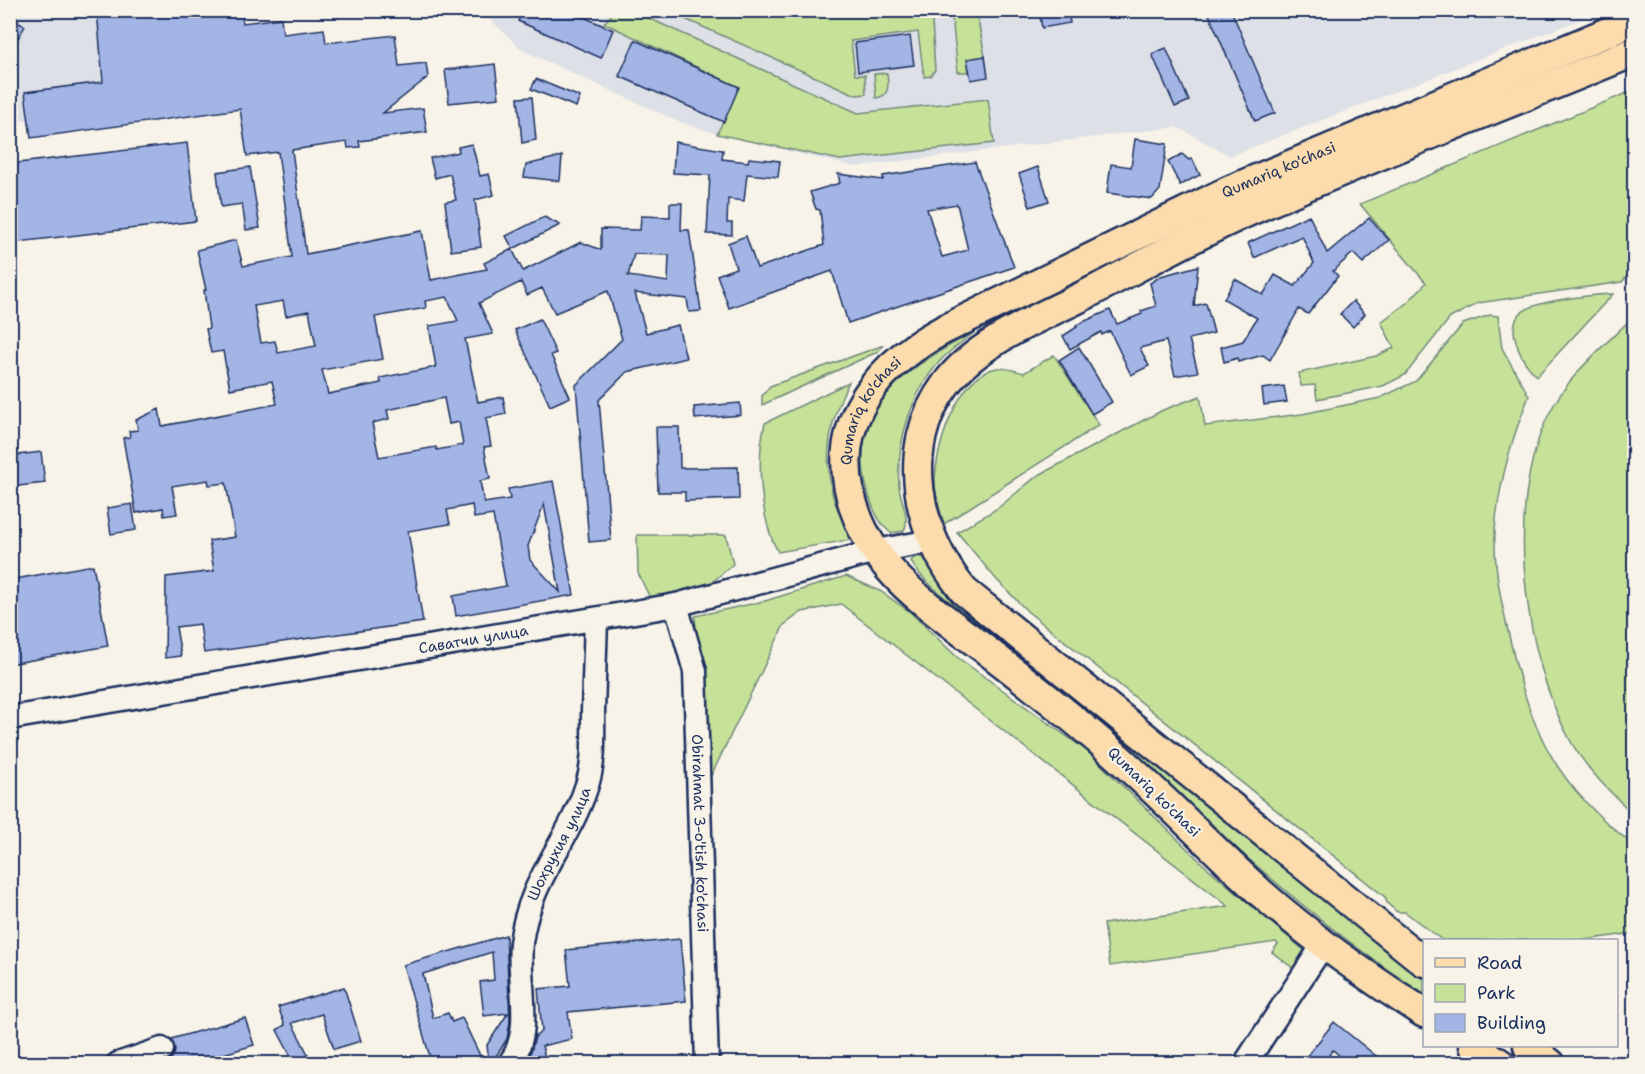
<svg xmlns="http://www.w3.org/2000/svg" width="1645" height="1074" viewBox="0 0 1645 1074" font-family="'Shantell Sans',sans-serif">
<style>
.built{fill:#dee0e7}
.green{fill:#c6e198;stroke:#70887b;stroke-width:1.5}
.building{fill:#a3b5e4;stroke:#1b2f5e;stroke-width:1.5;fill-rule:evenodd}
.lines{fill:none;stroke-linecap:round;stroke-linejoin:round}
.minor-casing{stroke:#1b2f5e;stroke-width:27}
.major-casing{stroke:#1b2f5e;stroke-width:33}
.minor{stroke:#f7f3e8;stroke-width:22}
.major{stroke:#fcdcac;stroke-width:28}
.labels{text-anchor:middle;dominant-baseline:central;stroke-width:4.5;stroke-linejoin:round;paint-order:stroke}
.street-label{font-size:15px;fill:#1b2f5e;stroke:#f7f3e8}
</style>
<rect width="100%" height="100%" fill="#f7f3e8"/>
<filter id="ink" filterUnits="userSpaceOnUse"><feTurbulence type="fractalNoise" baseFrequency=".0167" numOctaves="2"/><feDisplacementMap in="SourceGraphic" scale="12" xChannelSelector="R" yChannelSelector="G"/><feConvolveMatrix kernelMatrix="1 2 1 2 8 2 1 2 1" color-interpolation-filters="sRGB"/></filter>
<g filter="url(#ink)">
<g class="built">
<path d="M11 11H114L129 123 31 138 29 120 11 123Z"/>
<path d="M481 11H1602L1230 156 1177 127 855 167 717 134 677 121 522 50Z"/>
</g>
<g class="green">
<path d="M615 11H633L858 113 988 99 994 143 840 160 717 134 739 87 604 23Z"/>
<path d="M667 11H936L932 22 935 70 931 76 924 77 918 32 851 41 855 75H865L866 94 856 95Z"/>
<path d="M977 15 985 56 968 59 969 72H958L952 18Z"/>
<path d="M887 73C888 84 891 96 876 98L874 74Z"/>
<path d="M1634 90V268L1622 282 1478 303 1450 318 1405 375 1383 386 1317 399 1315 385 1301 386 1299 373 1376 356 1394 348 1381 322 1408 302 1426 283 1360 204Z"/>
<path d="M1613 294 1537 376C1527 367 1519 355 1516 341 1513 333 1513 322 1519 315 1531 300 1593 295 1613 294Z"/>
<path d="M1490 315 1498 316 1502 348 1529 396C1513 435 1501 476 1496 519 1492 555 1499 592 1507 627 1529 725 1551 783 1634 845V933L1585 940H1442L1405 912H1397L1387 903 1385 897 1027 611 996 579 957 532 998 508 1037 476 1163 410 1200 396 1205 426 1302 414 1380 398 1416 381 1463 324Z"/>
<path d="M1634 316V815C1610 792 1586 769 1570 740 1523 654 1504 504 1549 414 1568 375 1604 346 1634 316Z"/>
<path d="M976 331C965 340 953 348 943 358 912 390 896 442 899 486 900 500 911 518 904 531L891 533C878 524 869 500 866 485 847 402 914 364 976 331Z"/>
<path d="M884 345 877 352 762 405V396L770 386Z"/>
<path d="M1054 355 1099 425 944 524C940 511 935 496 935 483 935 449 957 375 997 368 1004 367 1016 371 1024 373Z"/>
<path d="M849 382C830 417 823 457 833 496 837 511 847 525 849 540L778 552C760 520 756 458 765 423Z"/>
<path d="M637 535H726L733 564 701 592 652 602 638 573Z"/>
<path d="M916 556 924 558C952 613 1032 662 1080 701 1195 793 1310 884 1424 976V994C1352 948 1288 895 1224 837 1160 779 1102 715 1032 663 1006 644 922 587 911 561Z"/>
<path d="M846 576 880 591 910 612 957 657 1087 751 1203 864 1306 952 1294 969 1272 952 1278 944 1276 942 1110 966 1104 924 1228 906 841 604 802 612 784 625 710 778 695 616 765 601Z"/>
</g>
<g class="building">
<path d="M97 10H198V13L241 10 243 23 281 18 283 34 324 29 326 43 395 35 399 66 426 63 428 77 383 113 423 108 427 132 359 141 360 147 348 148 347 142 292 150 306 254 422 231 431 280 487 269 484 263 512 249 523 271 581 242 601 250V229L640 230 641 216 670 217V203H682L681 230H689L701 311 689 312 687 299 635 293 646 333 678 325 686 358 627 372 599 400 611 540 589 542 576 385 622 339 608 291 555 313 542 288 527 295 521 282 479 303 493 334 465 339 478 402 503 397 506 414 486 418 491 446 484 447 490 479 480 481 484 503 510 499 508 489 553 481 574 595 456 616 453 596 506 586 493 515 474 518 472 505 447 510 450 524 408 531 423 622 204 653 200 624 176 627 181 656 165 658 166 577 214 571 209 541 235 537 226 483 209 485 208 480 172 486 177 514 164 516 163 508 136 513 123 438 130 437 129 431 138 430 136 420 159 409 162 426 277 404 272 381 230 389 223 351 211 353 206 329 209 328 204 290H206L197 250 236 240 243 266 292 257 278 152 247 156 240 109 31 138 25 92 103 82ZM634 254 669 255 668 282 628 276ZM447 297 458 321 429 326 436 367 380 378 381 383 328 394 322 370 383 359 375 317 426 308 425 301ZM283 301 286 316 309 311 316 346 278 353 275 341 261 343 254 306ZM444 398 449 424 459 422 463 445 437 450 436 447 379 457 372 423 389 419 387 410ZM544 504 560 592 530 560 528 546Z"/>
<path d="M523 10H568L613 30 601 58 518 21Z"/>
<path d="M1039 10H1068L1070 23 1042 28Z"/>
<path d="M1207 10H1231L1275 113 1255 121Z"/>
<path d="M10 18 25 26 10 52Z"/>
<path d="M910 36 914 65 858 72 855 43Z"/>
<path d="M635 40 739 87 724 122 619 76Z"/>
<path d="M1166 48 1189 101 1175 107 1152 54Z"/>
<path d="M985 56 988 77 971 80 967 59Z"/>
<path d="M495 64 499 98 449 103 445 70Z"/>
<path d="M536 79 580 97 576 107 531 89Z"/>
<path d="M532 97 536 140 522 143 518 98Z"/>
<path d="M1135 139 1167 144 1160 190 1152 199 1107 193 1111 164 1131 167Z"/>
<path d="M675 142 723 150 722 159 748 162 749 158 780 161 778 177 747 174 744 201 728 199 727 223H732V235L707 234 710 175 673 173Z"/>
<path d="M187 143 196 221 10 243V164Z"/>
<path d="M472 144 480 176 489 174 494 195 475 200 481 247 451 251 445 202 456 200 450 174 435 178 430 158 459 152 458 147Z"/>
<path d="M1182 154 1189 160 1192 158 1200 175 1180 185 1168 162Z"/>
<path d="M562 156 560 181 524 177 526 165Z"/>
<path d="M975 162 1014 267 848 323 832 271 729 308 717 275 736 268 728 243 746 236 757 268 824 245 820 210 816 209 810 192 840 183 838 174 883 180V176ZM957 204 968 250 942 257 927 209Z"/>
<path d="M250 167 260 228 246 230 242 204 221 207 217 172Z"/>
<path d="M1038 167 1049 201 1030 207 1019 174Z"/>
<path d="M1309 215 1327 253 1369 218 1389 240 1363 263 1353 253 1333 271 1338 276 1308 314 1299 309 1270 360 1263 355 1238 362V358L1224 362 1221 347 1243 341 1257 318 1224 299 1235 279 1263 295 1275 275 1295 286 1314 263 1302 236 1254 258 1248 243Z"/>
<path d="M544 217 560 225 513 249 506 236Z"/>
<path d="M1198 266 1194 306 1206 303 1214 333 1189 339 1198 372 1175 376 1166 341 1140 348 1149 366 1131 375 1110 331 1102 335 1101 332 1070 349 1063 336 1077 327 1076 325 1110 310 1117 324 1142 314 1141 311 1156 306 1150 283 1161 276Z"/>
<path d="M1353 301 1365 314 1353 327 1340 314Z"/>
<path d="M540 319 556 353 551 355 570 397 550 406 515 330Z"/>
<path d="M1079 347 1112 402 1092 414 1059 360Z"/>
<path d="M1284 386 1287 402 1264 405 1262 389Z"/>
<path d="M740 403 741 415 695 419 694 407Z"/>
<path d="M656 427H679L680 468 738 467 739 499 685 501V492H658Z"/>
<path d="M41 452 45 483 10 487V456Z"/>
<path d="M132 504 136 530 111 534 107 508Z"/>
<path d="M93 565 108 646 10 664V580Z"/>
<path d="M506 935 510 1021 507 1039 491 1064H489L487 1045 508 1013 484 1016 480 982 494 980 492 952 423 974 433 1018 448 1013 452 1022 462 1018 484 1064H432L403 965Z"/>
<path d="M680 939 686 1001 568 1012 572 1039 542 1046 547 1064H530L529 1058 535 1037 542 1031 538 989 570 986 566 950Z"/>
<path d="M344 987 361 1041 334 1049 322 1014 292 1023 313 1064H295L277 1030 285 1025 278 1007Z"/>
<path d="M245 1018 254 1045 217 1056 219 1064H161L172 1058 175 1052 171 1039Z"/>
<path d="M1334 1022 1386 1064H1349L1333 1050 1322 1064H1301Z"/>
</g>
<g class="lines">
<g class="minor-casing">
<g id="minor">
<path id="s1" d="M676 605 695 671 707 1064"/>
<path id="s2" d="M10 718 676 605 876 551 932 541"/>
<path d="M118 1064 162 1049"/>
<path id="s3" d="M509 1064C535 1032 517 980 521 943 529 880 568 843 586 788 595 763 593 737 593 711 594 681 595 650 596 620"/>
<path d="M1245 1064 1323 945"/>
</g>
</g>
<g class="major-casing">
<g id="major">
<path d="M1424 962 964 591C917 534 898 448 946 384 976 342 1042 317 1087 294 1139 267 1190 238 1243 214 1371 156 1504 106 1634 52"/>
<path id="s4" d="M1424 1013C1367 977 1312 938 1261 893 1206 843 1155 788 1098 740 1061 708 1021 677 982 647 936 612 882 577 859 521 823 435 868 370 943 330L1228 191 1634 21"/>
<path d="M1474 1046 1501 1064"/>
<path d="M1528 1046 1551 1064"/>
</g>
</g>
<use href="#minor" class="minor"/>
<use href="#major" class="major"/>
</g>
</g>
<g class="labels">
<g class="street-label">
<text stroke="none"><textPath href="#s4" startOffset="1358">Qumariq ko'chasi</textPath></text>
<text stroke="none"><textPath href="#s4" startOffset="872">Qumariq ko'chasi</textPath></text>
<text stroke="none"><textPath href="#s2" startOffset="470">Саватчи улица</textPath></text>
<text transform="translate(1154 792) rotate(44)">Qumariq ko'chasi</text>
<text stroke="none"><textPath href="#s1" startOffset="231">Obirahmat 3-o'tish ko'chasi</textPath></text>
<text stroke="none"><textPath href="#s3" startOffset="231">Шохрухия улица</textPath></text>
</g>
</g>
<rect width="1645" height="1074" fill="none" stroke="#f7f3e8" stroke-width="36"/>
<rect x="18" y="18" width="1609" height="1038" fill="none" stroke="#1b2f5e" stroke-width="2" filter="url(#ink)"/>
<rect x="1423" y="939" width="195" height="108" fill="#f7f3e8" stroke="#9fa5b1" stroke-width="1.5"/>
<rect x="1435" y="958" width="30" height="9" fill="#fcdcac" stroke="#9fa5b1" stroke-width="1.5"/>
<text x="1477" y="969" font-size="18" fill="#1b2f5e">Road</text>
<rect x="1435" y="984" width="30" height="18" fill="#c6e198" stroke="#9fa5b1" stroke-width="1.5"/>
<text x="1477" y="999" font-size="18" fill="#1b2f5e">Park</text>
<rect x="1435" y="1014" width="30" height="18" fill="#a3b5e4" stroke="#9fa5b1" stroke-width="1.5"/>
<text x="1477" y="1029" font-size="18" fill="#1b2f5e">Building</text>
</svg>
